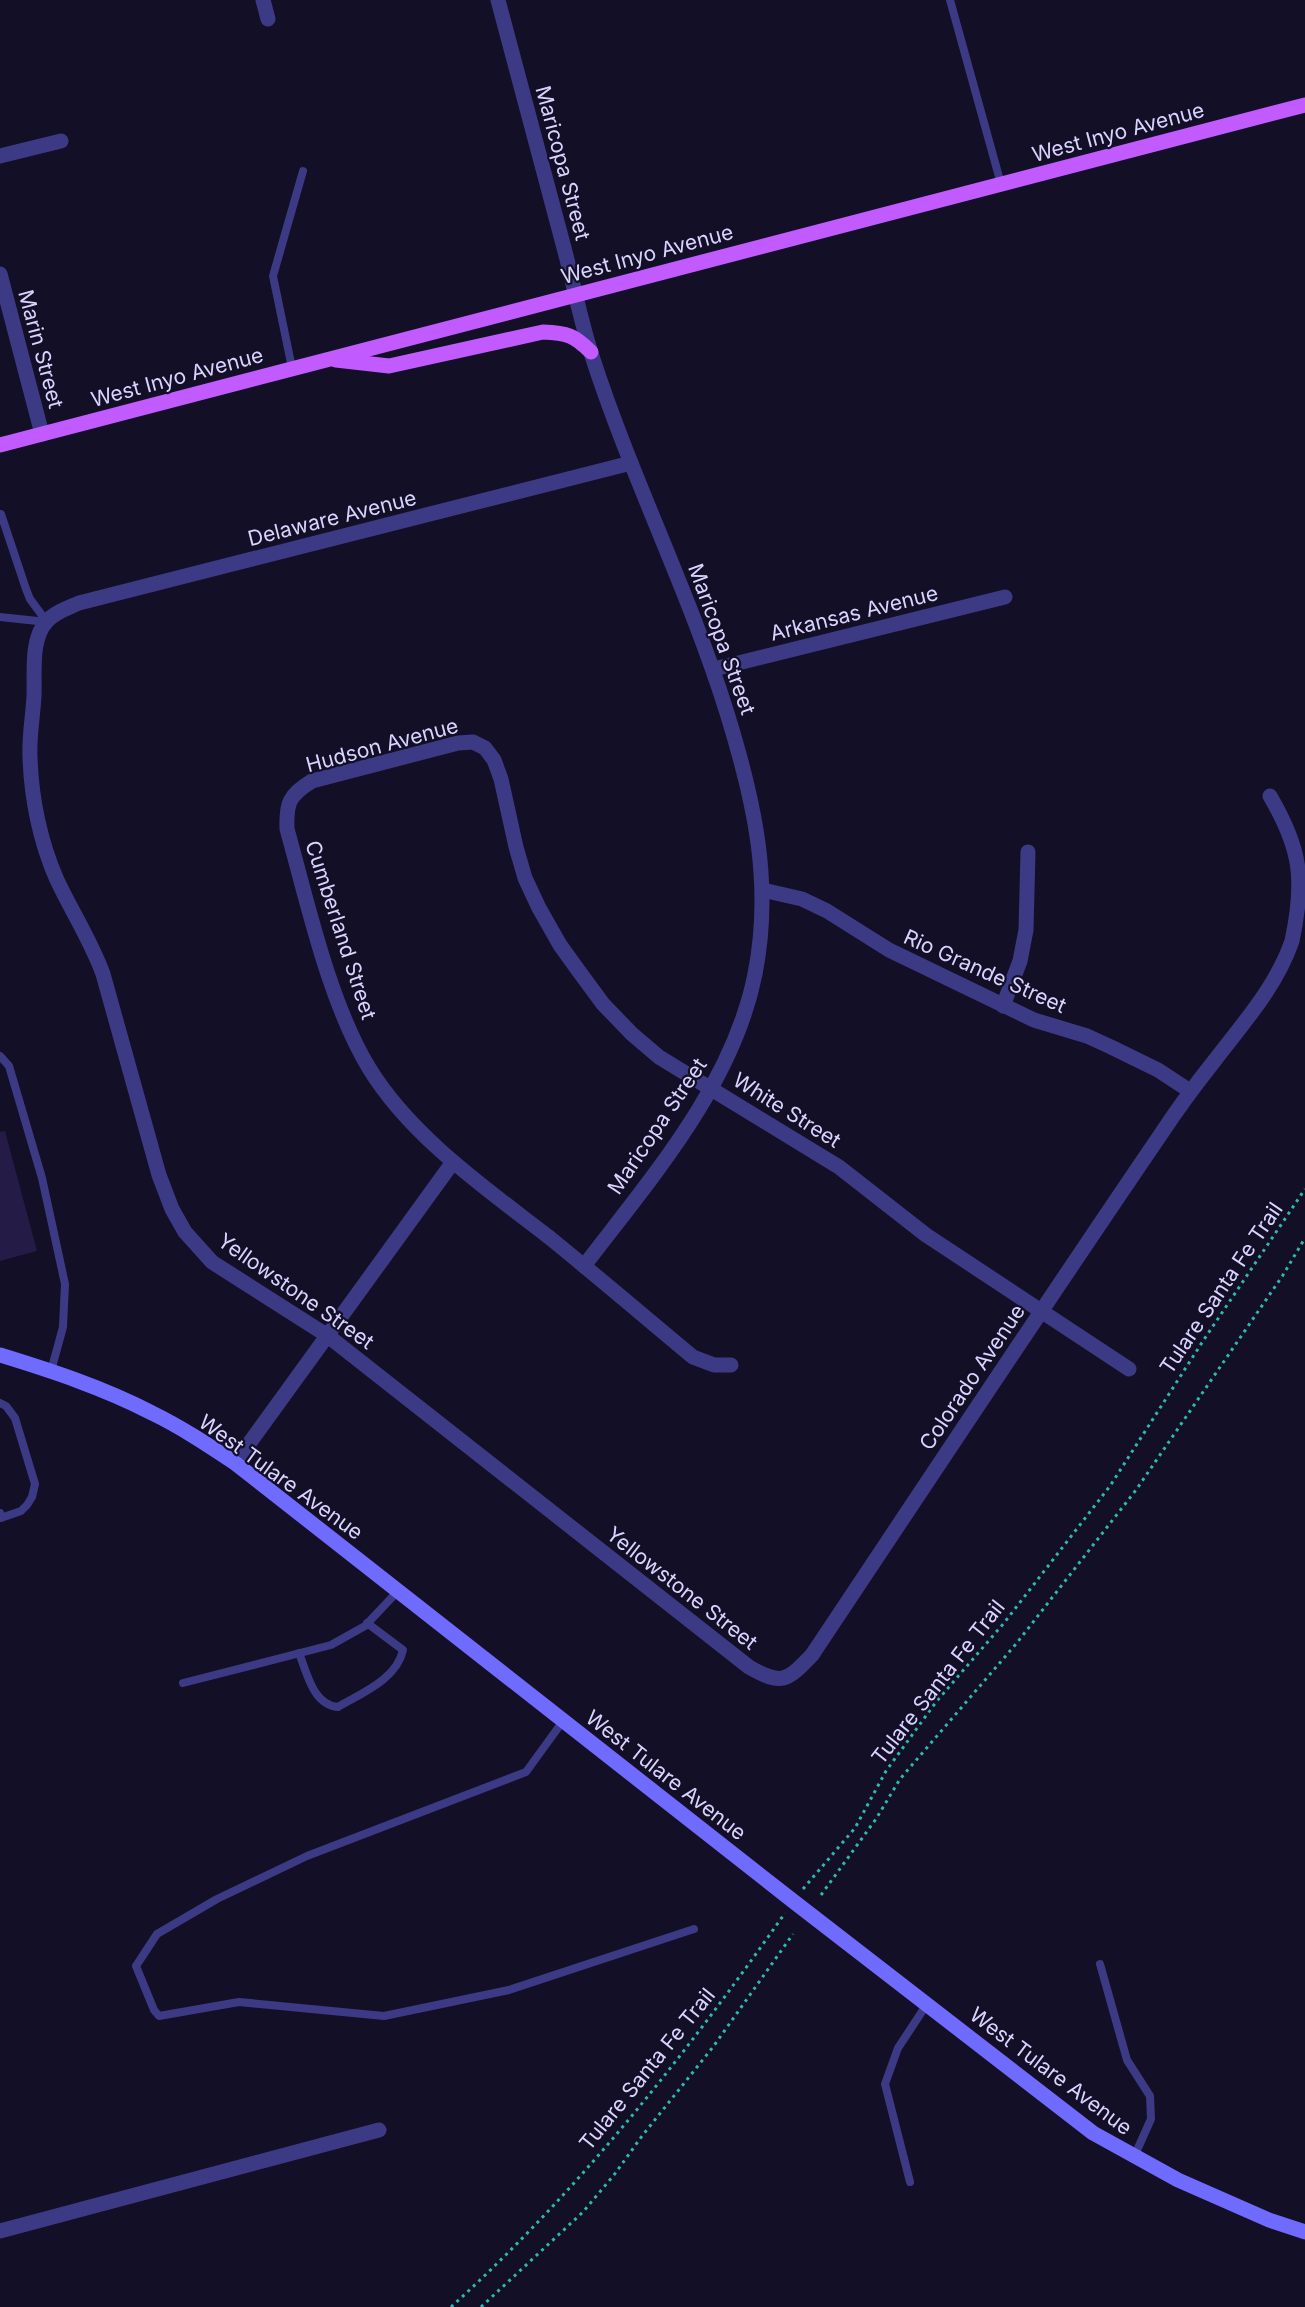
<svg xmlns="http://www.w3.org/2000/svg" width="1305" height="2307" viewBox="0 0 1305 2307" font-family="Inter,sans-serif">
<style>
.building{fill:#241b47}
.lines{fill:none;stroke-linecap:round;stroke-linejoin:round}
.path{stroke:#2fb8b0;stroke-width:3;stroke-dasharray:3 4.5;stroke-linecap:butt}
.lane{stroke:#3d3a85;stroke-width:8}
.street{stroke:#3d3a85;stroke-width:15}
.secondary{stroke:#6f6bff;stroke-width:15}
.primary{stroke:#c25bff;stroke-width:15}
.labels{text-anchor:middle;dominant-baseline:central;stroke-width:4.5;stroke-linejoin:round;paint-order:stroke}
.street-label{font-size:21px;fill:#d9d4ff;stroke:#130f26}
</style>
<rect width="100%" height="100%" fill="#130f26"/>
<path class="building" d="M5 1131 37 1251 0 1261V1132Z"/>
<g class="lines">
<g class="path">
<path d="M803 1889 855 1828 886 1771 936 1702 1004 1623 1110 1486 1203 1341 1305 1189"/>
<path d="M821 1895 876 1819 900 1779 1016 1644 1136 1490 1283 1275 1305 1238"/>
<path d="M451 2307C579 2191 686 2054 785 1913"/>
<path d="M481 2307 583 2212 614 2175 642 2136 713 2047 793 1934"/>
</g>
<g class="lane">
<path d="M950 0 1001 184"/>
<path d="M292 368 273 276 303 171"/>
<path d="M1 514 26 589 30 599 47 622"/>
<path d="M0 617 47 622"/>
<path d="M0 1056 9 1066 42 1178 65 1284 63 1327 51 1371"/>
<path d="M0 1403 6 1406 15 1418 35 1484 32 1497 27 1505 21 1511 1 1518 0 1513"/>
<path d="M299 1653C307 1673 313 1705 338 1707 362 1693 397 1679 403 1650L367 1623"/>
<path d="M183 1683 331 1645 365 1626 398 1591"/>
<path d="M563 1721 526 1772 307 1856 217 1899 157 1934 136 1966 154 2010 159 2016 239 2002 384 2016 509 1990 694 1929"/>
<path d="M1100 1964 1127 2060 1150 2096 1151 2119 1134 2157"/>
<path d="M910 2182 885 2084 898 2048 927 2004"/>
</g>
<g class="street">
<path d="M263 0 268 19"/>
<path d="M498 0C519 81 541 162 563 244 573 281 580 319 592 356 631 477 689 591 727 713 754 800 773 883 755 974 733 1085 651 1178 584 1266"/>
<path d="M0 156 61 141"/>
<path d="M0 274 42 434"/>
<path d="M631 463 79 603C68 608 55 612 47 621 30 639 35 674 34 696 33 716 29 736 30 756 31 797 40 842 57 880 72 912 91 941 103 974L159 1175 172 1209 185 1232 212 1262 328 1336 749 1667C782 1686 787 1681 812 1655 928 1481 1043 1307 1161 1134 1178 1108 1196 1084 1215 1060 1244 1022 1276 987 1292 941 1305 880 1301 849 1270 796"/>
<path d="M714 669 1005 597"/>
<path d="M763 890 802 899 827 911 889 950 1034 1020 1087 1036 1111 1047 1158 1070 1190 1091"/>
<path d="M1003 1006 1020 961 1026 930 1028 852"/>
<path d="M731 1365H714L693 1357C645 1317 598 1277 550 1238 488 1190 411 1137 369 1068 329 1002 308 904 287 829 286 803 289 795 312 781L458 743 473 742 485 748 494 760 501 779 516 847 525 878 539 908 560 945 578 970 603 1004 632 1034 659 1057 839 1167 926 1235 1129 1369"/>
<path d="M235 1463 453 1162"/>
<path d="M0 2231 379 2130"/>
</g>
<path class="secondary" d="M0 1355C52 1371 104 1388 152 1413 181 1427 208 1445 235 1463L793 1901 1093 2133 1178 2180 1269 2220 1305 2232"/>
<g class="primary">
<path d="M336 360 389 366 543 332C567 333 574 335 591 352"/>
<path d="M0 445 1305 105"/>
</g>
</g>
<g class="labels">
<g class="street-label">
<text transform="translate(1118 132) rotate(-15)">West Inyo Avenue</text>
<text transform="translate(563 163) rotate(75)">Maricopa Street</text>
<text transform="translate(647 254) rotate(-15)">West Inyo Avenue</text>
<text transform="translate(41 349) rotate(75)">Marin Street</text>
<text transform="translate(177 377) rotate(-15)">West Inyo Avenue</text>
<text transform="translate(332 518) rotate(-14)">Delaware Avenue</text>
<text transform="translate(854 613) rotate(-14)">Arkansas Avenue</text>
<text transform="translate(722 639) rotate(70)">Maricopa Street</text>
<text transform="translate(382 745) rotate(-15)">Hudson Avenue</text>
<text transform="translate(341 930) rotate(72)">Cumberland Street</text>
<text transform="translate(985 971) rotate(24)">Rio Grande Street</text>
<text transform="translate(787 1110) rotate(32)">White Street</text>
<text transform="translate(657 1126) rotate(-56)">Maricopa Street</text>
<text transform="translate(1221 1288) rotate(-56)">Tulare Santa Fe Trail</text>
<text transform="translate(296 1291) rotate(35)">Yellowstone Street</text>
<text transform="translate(972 1377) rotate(-56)">Colorado Avenue</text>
<text transform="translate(281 1477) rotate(36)">West Tulare Avenue</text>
<text transform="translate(682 1588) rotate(38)">Yellowstone Street</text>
<text transform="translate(938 1682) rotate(-52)">Tulare Santa Fe Trail</text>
<text transform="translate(666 1775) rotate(38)">West Tulare Avenue</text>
<text transform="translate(647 2069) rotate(-51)">Tulare Santa Fe Trail</text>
<text transform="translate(1051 2071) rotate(37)">West Tulare Avenue</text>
</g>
</g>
</svg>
